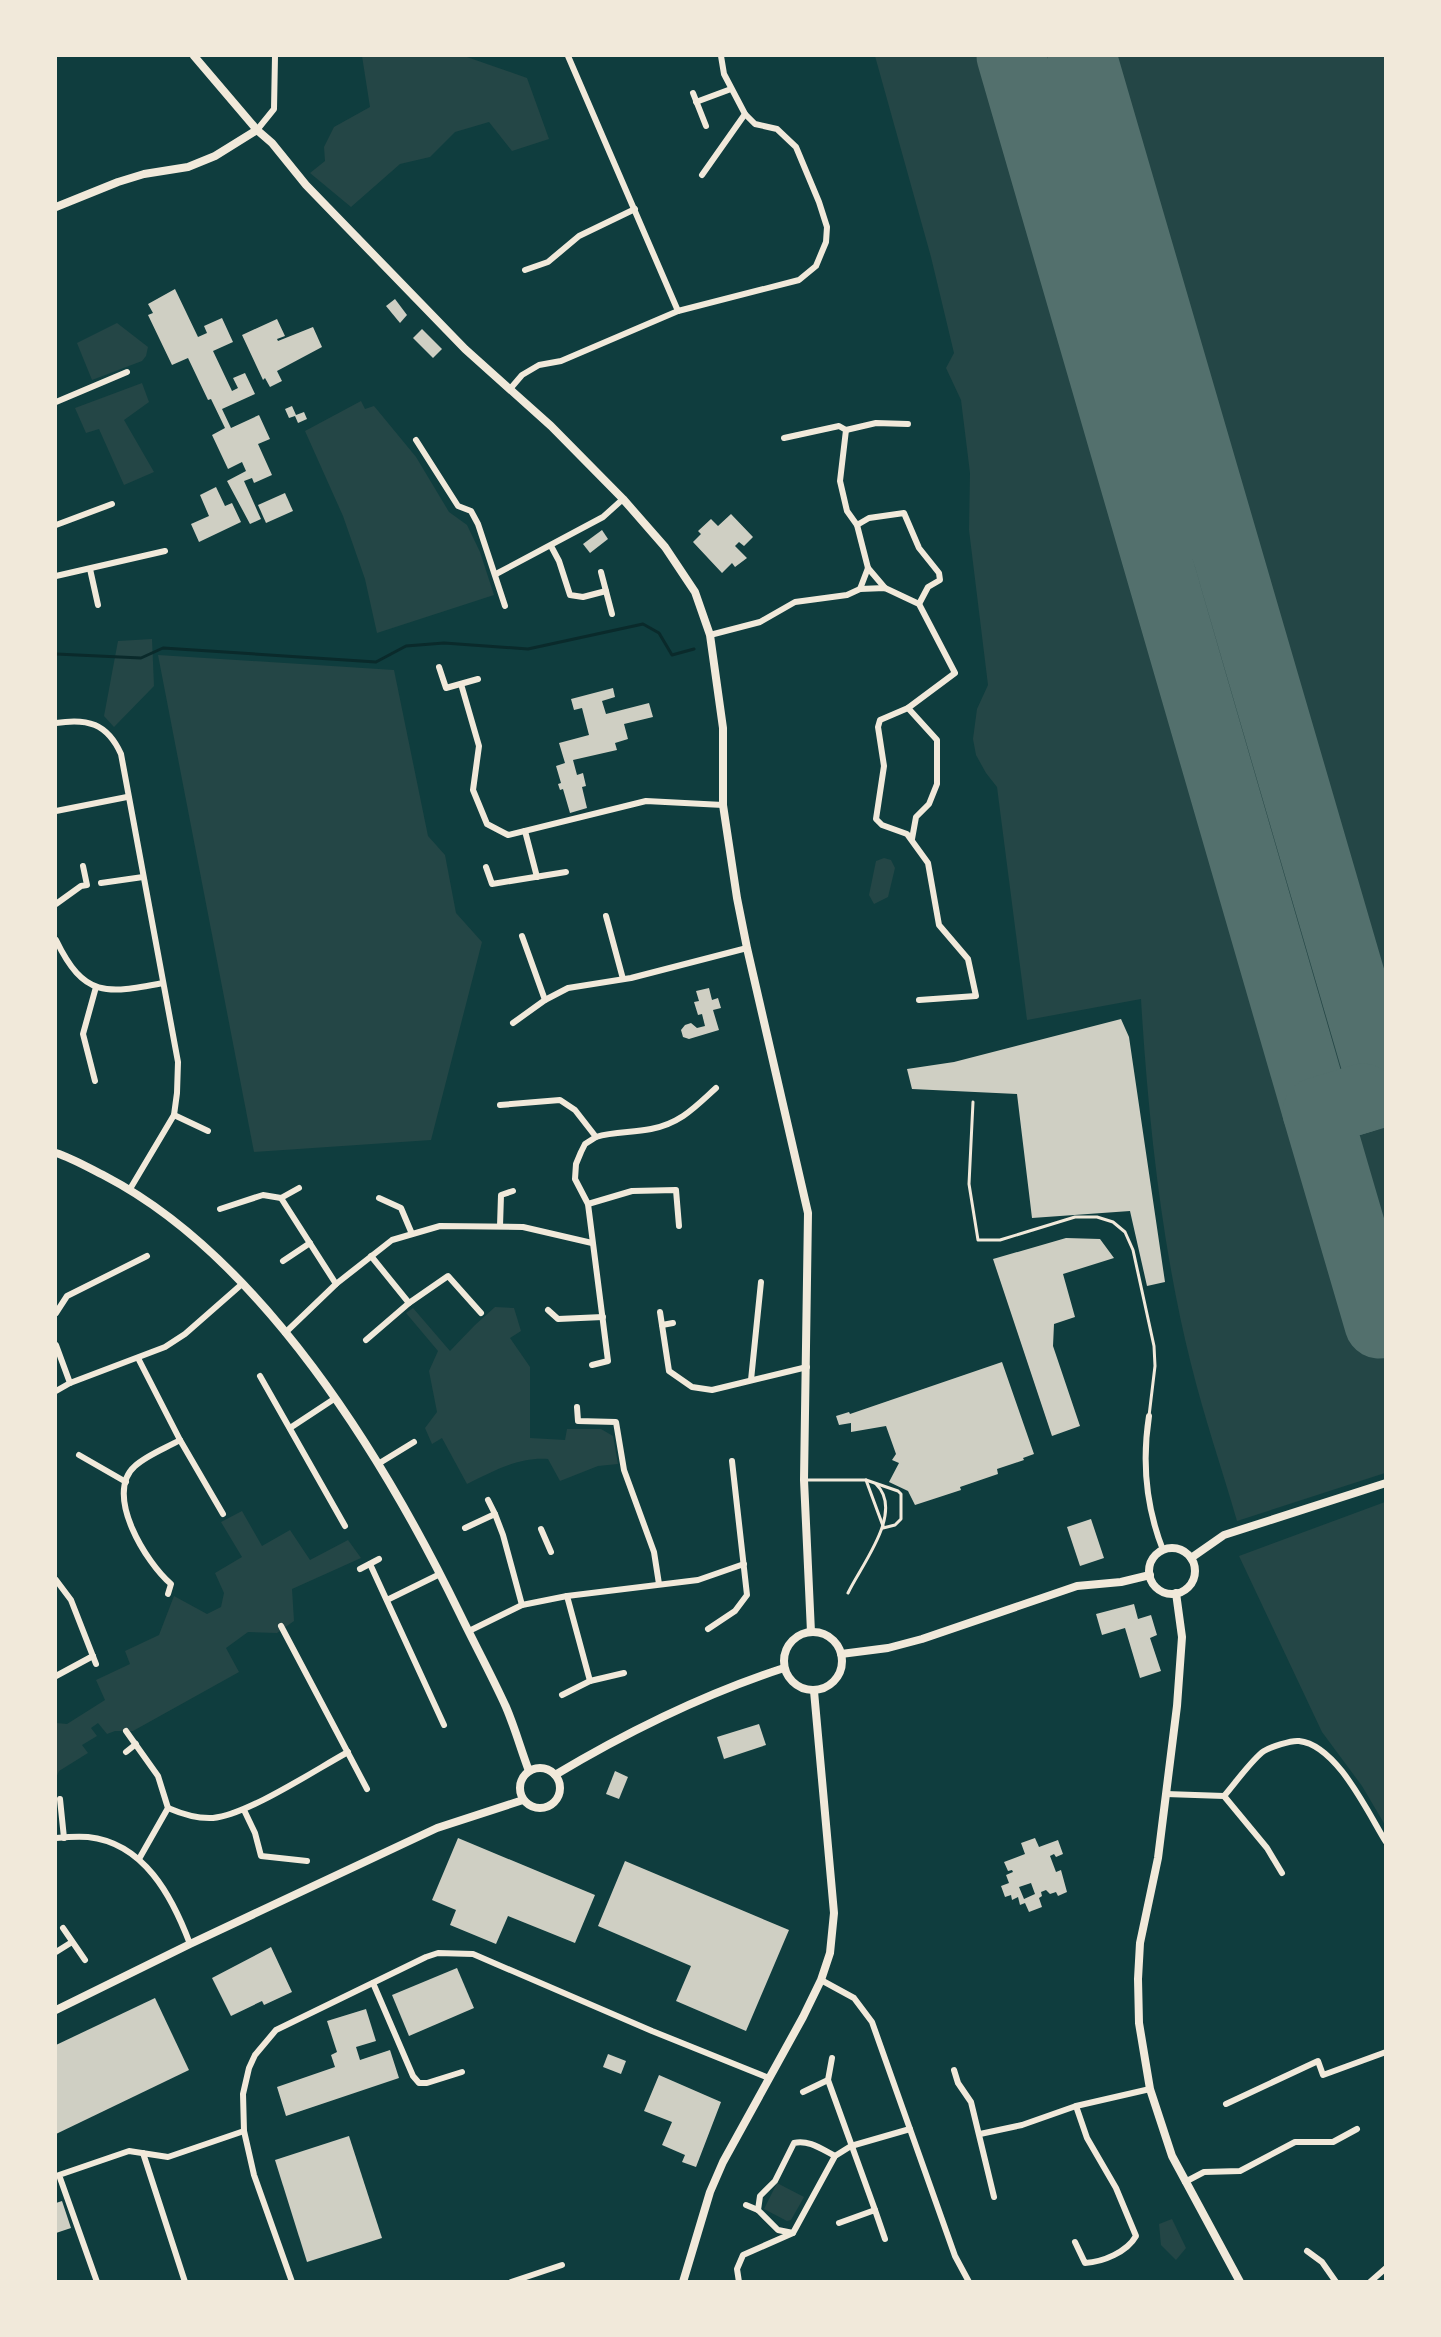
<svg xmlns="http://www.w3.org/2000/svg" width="1441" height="2337" viewBox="0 0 1441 2337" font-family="'DM Sans',sans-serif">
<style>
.green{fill:#244646}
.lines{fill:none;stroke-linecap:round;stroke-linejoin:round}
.stream{stroke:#0a2a2b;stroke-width:3}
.runway{stroke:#53706d;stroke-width:69}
.building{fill:#cfcfc3;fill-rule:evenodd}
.service{stroke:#f1e9da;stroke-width:3}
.minor{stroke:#f1e9da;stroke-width:6}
.tertiary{stroke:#f1e9da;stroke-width:8}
</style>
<rect width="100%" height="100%" fill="#0f3d3e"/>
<g class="green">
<path d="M362 56H464L527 78 549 139 512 151 489 122 455 132 430 157 400 164 351 207 310 173 325 161 324 147 334 127 370 107Z"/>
<path d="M875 56H1385V1473L1237 1521C1222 1469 1204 1417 1191 1364 1162 1249 1148 1118 1141 999L1027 1020 997 787 986 773 976 755 973 739 977 709 988 685 969 530 970 473 961 400 946 368 954 353 931 257Z"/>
<path d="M117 323 148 347 146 356 142 361 92 380 77 343Z"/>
<path d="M142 383 149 402 124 420 154 472 124 485 99 429 86 433 75 408Z"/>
<path d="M361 401 365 409 374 406 416 457 449 512 467 525 480 552 494 595 377 633 365 579 343 516 305 431Z"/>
<path d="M152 639 154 686 114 727 104 716 118 641Z"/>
<path d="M158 655 394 670 428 836 445 855 456 913 482 942 431 1140 254 1152Z"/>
<path d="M884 858 891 860 895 868 888 897 874 904 869 895 876 861Z"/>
<path d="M495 1307 514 1308 521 1331 510 1338 530 1367V1438L565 1440 567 1429H601L613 1436 618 1464 598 1466 560 1481 548 1459C518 1457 494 1471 467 1484L442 1438 432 1444 425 1428 437 1412 429 1371 438 1351 406 1313 413 1308 450 1351 475 1325Z"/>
<path d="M1385 1502H1386L1385 1825 1362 1786 1322 1732 1239 1556Z"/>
<path d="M242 1511 262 1546 290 1530 310 1560 348 1540 361 1558 292 1589 294 1621 277 1633 248 1632 226 1648 239 1672 133 1731H115L107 1734 98 1723 91 1728 97 1736 82 1745 88 1753 59 1771 56 1778V1723L67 1724 105 1700 96 1680 130 1664 125 1651 159 1635 174 1596 207 1614 221 1607 224 1593 215 1573 242 1557 221 1522Z"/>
<path d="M777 2183 804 2197 791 2220 787 2221 764 2209Z"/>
<path d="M1172 2219 1186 2248 1176 2260 1161 2245 1159 2224Z"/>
</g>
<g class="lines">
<path class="stream" d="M56 654 141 658 163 648 376 662 406 646 444 643 528 649 643 624 659 633 672 655 694 649"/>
<g class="runway">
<path d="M1011 56 1317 1112 1384 1092 1082 56"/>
<path d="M1363 1098 1317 1112 1379 1324 1386 1322"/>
</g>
</g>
<g class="building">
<path d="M175 289 198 337 207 333 204 326 222 318 233 342 213 351 232 391 238 388 233 378 245 373 255 394 222 409 231 428 259 415 270 439 258 444 272 475 254 483 252 478 244 481 261 519 250 524 227 481 246 471 242 462 228 469 212 435 225 428 211 399 208 400 188 358 172 365 148 315 153 313 148 304Z"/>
<path d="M395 299 407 315 400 323 386 306Z"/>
<path d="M277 319 285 336 277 339 278 341 313 327 322 347 277 371 282 381 270 387 265 378 263 380 242 335Z"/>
<path d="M422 329 442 349 433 358 413 338Z"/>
<path d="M292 406 296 415 304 412 307 419 298 423 295 416 289 418 285 409Z"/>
<path d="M216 487 225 506 232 503 241 522 199 542 191 524 209 516 200 495Z"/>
<path d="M285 493 293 511 266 523 258 505Z"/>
<path d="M731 514 753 537 744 546 739 542 735 546 747 558 735 567 732 563 722 573 693 542 701 534 698 531 711 519 718 526Z"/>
<path d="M602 530 608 539 590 553 583 544Z"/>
<path d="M613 688 615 697 602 701 606 714 649 703 653 717 624 724 628 739 615 743 617 750 573 760 577 775 583 773 586 786 582 787 587 808 570 813 563 789 560 790 558 784 561 783 556 766 565 763 559 743 589 735 582 708 574 710 571 699Z"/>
<path d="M709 988 712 1000 718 998 721 1008 713 1010 719 1030 689 1039 683 1037 681 1030 685 1025 691 1023 697 1028 705 1026 702 1014 698 1015 694 1002 699 1001 696 991Z"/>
<path d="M1121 1019 1129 1037 1165 1282 1147 1286 1130 1211 1032 1218 1017 1094 912 1089 907 1069 954 1062Z"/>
<path d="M1066 1238 1100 1239 1114 1258 1063 1274 1075 1317 1054 1324 1053 1346 1080 1426 1052 1436 993 1259Z"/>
<path d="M1002 1362 1034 1454 1023 1458 1024 1460 997 1469 998 1474 960 1487 961 1490 915 1505 908 1491 889 1482 899 1463 892 1460 896 1454 886 1426 851 1432V1423L839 1425 836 1416 849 1412 850 1414Z"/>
<path d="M1091 1519 1104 1558 1080 1566 1067 1527Z"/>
<path d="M1134 1604 1138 1619 1151 1615 1157 1635 1150 1638 1161 1671 1140 1678 1125 1628 1102 1635 1096 1614Z"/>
<path d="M759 1724 766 1745 724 1759 717 1737Z"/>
<path d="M615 1771 628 1777 619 1799 606 1794Z"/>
<path d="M458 1838 595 1895 575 1943 508 1916 496 1944 450 1925 456 1910 432 1900Z"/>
<path d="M1035 1838 1039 1847 1058 1840 1063 1854 1056 1857 1054 1854 1050 1856 1056 1872 1061 1870 1067 1892 1058 1896 1056 1892 1050 1894 1046 1890 1041 1892 1042 1896 1039 1898 1042 1907 1029 1912 1025 1903 1020 1905 1018 1897 1012 1900 1011 1895 1005 1897 1001 1886 1009 1883 1006 1875 1013 1872 1012 1870 1008 1871 1004 1862 1025 1854 1021 1843ZM1031 1883 1035 1894 1024 1899 1019 1887Z"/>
<path d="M625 1861 789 1930 746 2031 676 2001 691 1966 598 1926Z"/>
<path d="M271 1947 292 1992 264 2005 262 2001 231 2016 212 1978Z"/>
<path d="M457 1968 474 2008 409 2036 392 1995Z"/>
<path d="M155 1998 189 2070 56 2134V2045Z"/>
<path d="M366 2009 376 2041 356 2047 360 2060 390 2050 399 2078 286 2116 277 2087 335 2067 331 2055 337 2052 327 2021Z"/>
<path d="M608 2054 626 2061 621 2074 603 2067Z"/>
<path d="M659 2075 721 2102 696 2167 682 2162 685 2155 662 2145 672 2122 644 2111Z"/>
<path d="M349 2136 382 2238 307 2262 275 2160Z"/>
<path d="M62 2201 71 2228 56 2233V2203Z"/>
</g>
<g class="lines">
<g class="service">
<path d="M973 1102 969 1184 978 1240H1000L1075 1217H1097L1113 1222 1125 1232 1133 1250 1154 1346 1155 1366 1149 1416"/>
<path d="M805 1480H866L898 1491 901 1494V1519L895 1525 883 1528"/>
<path d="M866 1480 883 1526"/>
<path d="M848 1593C861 1565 905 1512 876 1484"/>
</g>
<g class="minor">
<path d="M568 56 678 311"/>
<path d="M693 93 706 126"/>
<path d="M696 102 731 89"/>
<path d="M257 130 274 109 275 56"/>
<path d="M702 175 745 114"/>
<path d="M525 270 548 262 579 236 635 209"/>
<path d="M510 389 522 375 539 365 561 361 678 311 799 280 816 266 826 242 827 227 819 202 796 147 777 129 755 124 745 114 724 74 721 56"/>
<path d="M56 402 127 372"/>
<path d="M846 430 876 423 908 424"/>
<path d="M784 438 839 426 846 430 840 481 847 511 857 525 868 568 860 589"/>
<path d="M416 440 458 506 471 511 478 524 505 606"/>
<path d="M56 525 112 504"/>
<path d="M857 525 869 518 904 513 919 548 939 573 940 580 928 587 919 604"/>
<path d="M551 546 559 561 570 595 583 597 606 591"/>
<path d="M868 568 885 588"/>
<path d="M90 569 98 605"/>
<path d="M601 572 612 614"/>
<path d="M496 574 603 517 623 499"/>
<path d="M56 576 165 551"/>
<path d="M710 635 760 622 795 602 847 595 860 589 885 588 919 604 955 673 908 708 880 720 878 727 884 766 876 819 882 825 907 834 928 863 939 925 968 959 976 996 919 1000"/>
<path d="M439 667 446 688 478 679"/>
<path d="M461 684 479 746 473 790 487 824 508 835 646 801 723 805"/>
<path d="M908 708 937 740V784L929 804 916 817 912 839"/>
<path d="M56 723C87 718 107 723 121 754L178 1062 177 1093 174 1115 130 1189"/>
<path d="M56 811 127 797"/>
<path d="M525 831 537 877"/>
<path d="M486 867 492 884 566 872"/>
<path d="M101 883 143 877"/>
<path d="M56 904 81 886 87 885 83 866"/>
<path d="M606 916 623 979"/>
<path d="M522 936 545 1000"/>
<path d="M56 940C84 998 106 994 163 983"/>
<path d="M513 1023 545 1000 568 988 631 978 747 948"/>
<path d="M95 1081 83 1034 96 987"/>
<path d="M500 1105 560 1100 575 1110 596 1137 585 1144 581 1152 576 1164 575 1179 588 1204 608 1361 592 1365"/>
<path d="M174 1115 208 1131"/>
<path d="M596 1137C614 1131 632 1133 651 1129 681 1123 695 1107 716 1088"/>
<path d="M281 1198 299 1188"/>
<path d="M379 1198 401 1208 412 1234"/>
<path d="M588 1204 632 1191 676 1190 679 1226"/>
<path d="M220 1209 263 1195 281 1198 336 1284"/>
<path d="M500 1226 501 1195 513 1191"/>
<path d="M371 1256 409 1303"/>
<path d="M283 1261 310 1243"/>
<path d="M548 1310 558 1319 603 1317"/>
<path d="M660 1312 669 1371 692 1387 712 1390 807 1367"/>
<path d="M56 1313 67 1296 147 1256"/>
<path d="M662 1325 673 1323"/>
<path d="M285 1333 336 1284 392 1240 440 1226 523 1227 592 1243"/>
<path d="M366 1340 409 1303 448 1276 481 1313"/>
<path d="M56 1345 70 1383"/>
<path d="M138 1358 180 1440 223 1514"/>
<path d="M260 1376 345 1526"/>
<path d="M751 1380 761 1282"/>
<path d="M56 1391 70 1383 165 1347 185 1334 242 1284"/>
<path d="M577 1407 578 1421 616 1422 624 1470 654 1552 659 1584"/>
<path d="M1149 1416C1142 1461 1146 1507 1163 1550"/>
<path d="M290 1428 334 1399"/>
<path d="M79 1455 126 1482"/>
<path d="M378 1464 414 1442"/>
<path d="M488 1500 495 1514"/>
<path d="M465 1528 495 1514 503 1535 522 1605"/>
<path d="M541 1529 551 1552"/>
<path d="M370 1564 444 1725"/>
<path d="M360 1569 379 1559"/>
<path d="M56 1580 71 1600 96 1664"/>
<path d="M168 1594 171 1584C147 1564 103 1494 135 1466 147 1455 166 1448 180 1440"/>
<path d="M567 1596 590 1681"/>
<path d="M387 1600 440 1574"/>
<path d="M281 1626 367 1789"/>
<path d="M708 1629 735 1611 747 1595 732 1461"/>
<path d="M469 1631 522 1605 567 1596 698 1580 744 1564"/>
<path d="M56 1676 93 1656"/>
<path d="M562 1695 590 1681 624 1673"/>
<path d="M126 1731 158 1776 168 1808 139 1859"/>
<path d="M126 1752 136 1744"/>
<path d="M1166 1794 1224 1796 1267 1848 1282 1873"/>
<path d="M1224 1796C1233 1786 1253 1758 1264 1751 1271 1747 1291 1740 1299 1741 1337 1745 1368 1813 1386 1842"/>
<path d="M60 1799 64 1838"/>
<path d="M168 1808C182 1814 197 1819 213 1818 247 1815 315 1770 348 1752"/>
<path d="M244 1810 255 1833 261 1856 307 1861"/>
<path d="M56 1838C66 1837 77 1836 88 1837 144 1843 172 1896 190 1944"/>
<path d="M63 1928 85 1960"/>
<path d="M56 1952 72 1942"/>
<path d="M821 1980 854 1998 872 2022 955 2256 969 2282"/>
<path d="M373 1983 413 2076 419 2083H427L462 2072"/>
<path d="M954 2070 958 2083 971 2102 994 2197"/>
<path d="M828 2080 875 2210"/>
<path d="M803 2092 828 2080 832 2058"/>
<path d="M1226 2104 1318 2061 1323 2075 1386 2052"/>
<path d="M980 2134 1022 2125 1076 2106 1150 2089"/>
<path d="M143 2153 185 2282"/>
<path d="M1185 2182 1204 2172 1240 2171 1295 2142H1333L1357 2129"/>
<path d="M746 2205 758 2210"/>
<path d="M839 2223 875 2210 885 2239"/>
<path d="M793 2233 778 2230 758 2210 760 2196 775 2181 794 2143C808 2139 823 2150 835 2156"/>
<path d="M1075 2242 1085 2263C1103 2262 1127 2252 1136 2236L1116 2188 1087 2138 1076 2106"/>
<path d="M1307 2251 1322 2262 1336 2282"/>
<path d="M97 2282 59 2175 129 2151 168 2157 244 2131"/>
<path d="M292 2282 254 2175 244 2131 243 2094 249 2068 255 2055 276 2030 426 1957 438 1953 473 1954 652 2031 769 2078"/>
<path d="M511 2282 562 2265"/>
<path d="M739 2282 737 2269 743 2255 793 2233 835 2156 851 2146 910 2129"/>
<path d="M1370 2282 1386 2268"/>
</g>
<g class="tertiary">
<path d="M194 56 257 130 272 143 306 185 465 349 551 426 623 499 665 547 695 592 710 635 723 728V805L737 898 747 948 808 1213 804 1480 811 1632"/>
<path d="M56 207 118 182 144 174 188 167 215 156 257 130"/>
<path d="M56 1153C72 1158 89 1168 105 1176 262 1258 384 1458 460 1614 475 1645 492 1676 506 1707 515 1728 521 1750 529 1771"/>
<circle cx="1172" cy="1571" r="23"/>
<path d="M1191 1558 1224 1535 1386 1483"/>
<path d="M1176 1593 1182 1637 1177 1706 1158 1858 1140 1943 1138 1979 1139 2023 1150 2089 1172 2156 1240 2282"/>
<circle cx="813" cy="1661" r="29"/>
<path d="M841 1654 888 1648 922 1639 1077 1586 1121 1582 1150 1575"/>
<circle cx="540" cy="1788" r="20"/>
<path d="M555 1775C627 1732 704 1694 784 1668"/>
<path d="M56 2010 190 1944 437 1828 523 1800"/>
<path d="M683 2282 710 2192 723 2162 803 2017 821 1980 830 1953 834 1913 814 1691"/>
</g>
</g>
<rect width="1441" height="2337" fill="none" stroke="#f1e9da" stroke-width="114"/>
</svg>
